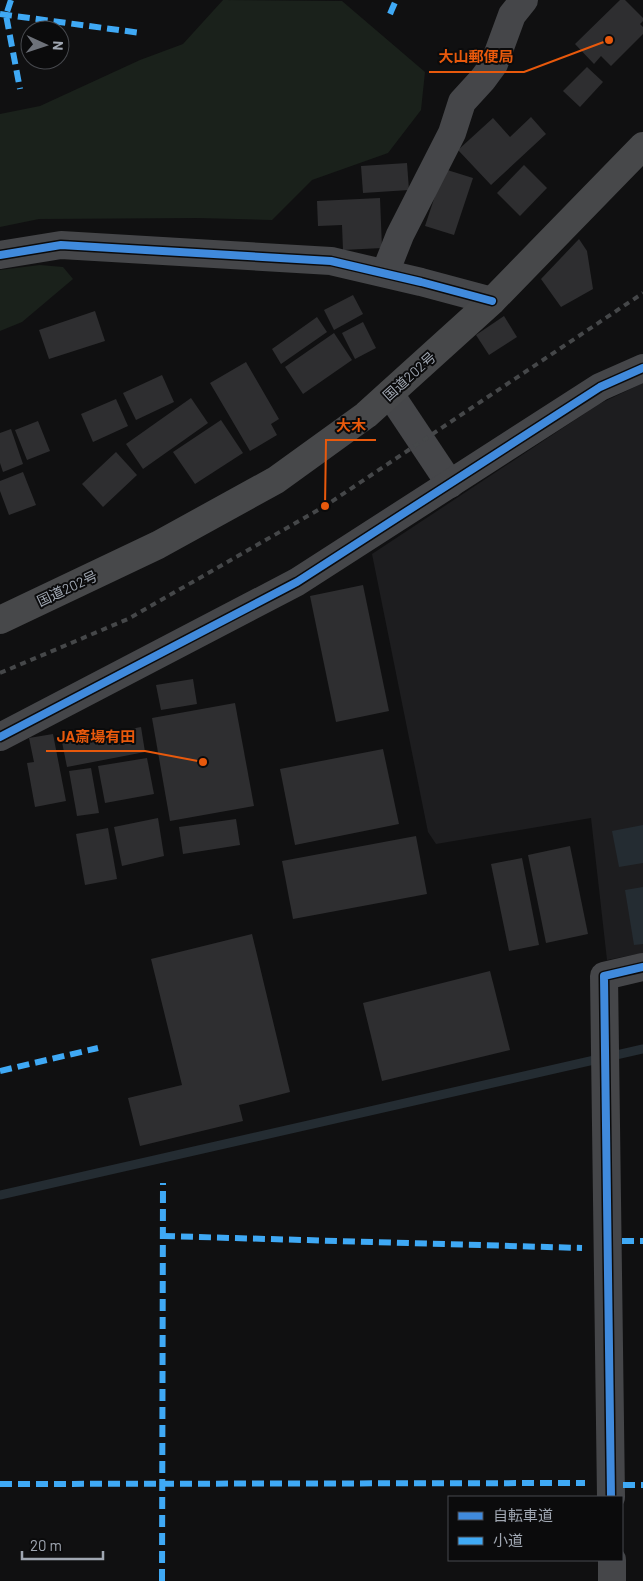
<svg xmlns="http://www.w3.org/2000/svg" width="643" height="1581" viewBox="0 0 643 1581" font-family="Barlow,'Noto Sans JP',sans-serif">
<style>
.built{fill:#1d1d1f}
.green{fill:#1a211b}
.water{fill:#242c32}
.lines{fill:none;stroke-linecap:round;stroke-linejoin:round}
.stream{stroke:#242c32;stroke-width:9}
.building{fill:#2e2e30}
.minor{stroke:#454649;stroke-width:28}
.highway{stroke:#47484a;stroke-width:28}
.rail{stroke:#454749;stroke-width:4;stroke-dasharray:6 5;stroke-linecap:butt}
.quiet{stroke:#3fa9f5;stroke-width:6;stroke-dasharray:12 6;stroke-linecap:butt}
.cycleway-casing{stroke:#0b0b0c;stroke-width:11}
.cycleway{stroke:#408adc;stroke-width:8}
.labels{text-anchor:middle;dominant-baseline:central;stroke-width:4;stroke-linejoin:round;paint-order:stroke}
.street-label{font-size:14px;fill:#a0a7b2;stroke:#0b0b0c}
.leader{fill:none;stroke:#e8590c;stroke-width:2}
.callout-dot{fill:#e8590c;stroke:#0b0b0c;stroke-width:2}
.callout-label{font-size:15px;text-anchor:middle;font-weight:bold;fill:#e8590c;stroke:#0b0b0c;stroke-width:4;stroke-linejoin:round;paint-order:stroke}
</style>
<rect width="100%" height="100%" fill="#101011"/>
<path class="built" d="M643 383V953L607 960 591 818 436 844 428 832 372 554 599 404Z"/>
<g class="green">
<path d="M223 0 342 1 425 72 421 110 388 153 312 180 272 220 198 218 39 219 0 227V114L40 106 140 60 183 44Z"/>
<path d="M40 265 63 267 73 279 22 322 0 331V270Z"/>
</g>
<g class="water">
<path d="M643 825V863L619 867 612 831Z"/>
<path d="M643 887V944L634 945 625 890Z"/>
</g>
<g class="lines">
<path class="stream" d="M0 1195 643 1049"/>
</g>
<g class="building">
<path d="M620 0H625L643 18V21L640 24 643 27V34L611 66 601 56 594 64 575 44Z"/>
<path d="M587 67 603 82 580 107 563 91Z"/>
<path d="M531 117 546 134 491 185 458 150 493 118 510 137Z"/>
<path d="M407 163 409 190 363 193 361 166Z"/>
<path d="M524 165 547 188 520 216 497 193Z"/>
<path d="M444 169 473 178 454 235 425 226Z"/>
<path d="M380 198 382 248 343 250 342 225 318 226 317 201Z"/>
<path d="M579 239 587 251 593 289 561 307 541 279Z"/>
<path d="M353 295 363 314 334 330 324 310Z"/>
<path d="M95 311 105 341 49 359 39 330Z"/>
<path d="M504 316 517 337 489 355 476 335Z"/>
<path d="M317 317 327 332 281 364 272 349Z"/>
<path d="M363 322 376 348 355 359 342 333Z"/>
<path d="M334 333 352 360 303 394 285 367Z"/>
<path d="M246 362 279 419 271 424 277 435 250 451 210 383Z"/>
<path d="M162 375 174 402 136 420 123 393Z"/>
<path d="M191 398 208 423 143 469 126 444Z"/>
<path d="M116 399 128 426 93 442 81 414Z"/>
<path d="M221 420 243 453 195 484 173 452Z"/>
<path d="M38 421 50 451 27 460 15 430Z"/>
<path d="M11 429 23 464 3 472 0 463V433Z"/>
<path d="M116 452 137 475 103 507 82 484Z"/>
<path d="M23 472 36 505 9 515 0 491V481Z"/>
<path d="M363 585 389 711 336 722 310 596Z"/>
<path d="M193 679 197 704 161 710 156 685Z"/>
<path d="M235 703 254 806 170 821 152 718Z"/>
<path d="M141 727 145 752 67 767 62 742Z"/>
<path d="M53 734 66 801 35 807 27 763 34 762 29 738Z"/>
<path d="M383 749 399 824 295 845 280 769Z"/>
<path d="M147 758 154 794 105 803 98 766Z"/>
<path d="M91 768 99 813 77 816 69 771Z"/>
<path d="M158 818 164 856 122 866 114 827Z"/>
<path d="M236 819 240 845 183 854 179 827Z"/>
<path d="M108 828 117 879 85 885 76 834Z"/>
<path d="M416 836 427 894 293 919 282 861Z"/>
<path d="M570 846 588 934 546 943 528 855Z"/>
<path d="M522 858 539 945 509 951 491 864Z"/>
<path d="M252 934 290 1092 239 1105 243 1121 140 1146 128 1098 182 1085 151 959Z"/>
<path d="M490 971 510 1050 382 1081 363 1003Z"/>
</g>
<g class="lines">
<g class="minor">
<path d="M0 255 61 245 331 261 421 282 492 301"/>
<path d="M385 273 400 235 452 133 462 102 483 79 494 64 512 15 524 0"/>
<path d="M390 394 450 484"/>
<path d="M0 737 297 582 600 387 643 368"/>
<path d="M611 1497 604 976 643 967"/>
<path d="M612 1560V1581"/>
</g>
<path class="highway" d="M0 620 158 545 276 480 366 415 492 301 643 146"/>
<path class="rail" d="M0 673 128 619 325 506 643 293"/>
<g class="quiet">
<path d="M11 0 6 15 20 89"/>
<path d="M0 14 141 33"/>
<path d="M390 14 396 0"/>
<path d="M0 1071 98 1048"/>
<path d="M163 1236 582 1248"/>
<path d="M622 1241H643"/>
<path d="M0 1484 585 1483"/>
<path d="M623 1485H643"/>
<path d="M162 1581 163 1183"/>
</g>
<g class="cycleway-casing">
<g id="cycleway">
<path d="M0 255 61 245 331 261 421 282 492 301"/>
<path d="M0 737 297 582 600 387 643 368"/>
<path d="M611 1497 604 976 643 967"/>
</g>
</g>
<use href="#cycleway" class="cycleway"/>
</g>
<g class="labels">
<g class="street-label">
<text transform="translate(409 376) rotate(-42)">国道202号</text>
<text transform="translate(67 588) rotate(-25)">国道202号</text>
</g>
</g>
<path class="leader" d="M609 40L524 72H429M325 506L326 440H376M203 762L145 751H46"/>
<g class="callout-dot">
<circle cx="609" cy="40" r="5"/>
<circle cx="325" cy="506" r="5"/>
<circle cx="203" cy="762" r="5"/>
</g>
<g class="callout-label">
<text x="476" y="62">大山郵便局</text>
<text x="351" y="431">大木</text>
<text x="96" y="742">JA斎場有田</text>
</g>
<rect x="448" y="1496" width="175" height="65" fill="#0b0b0c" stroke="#47494e"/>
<rect x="458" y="1512" width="25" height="8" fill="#408adc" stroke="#47494e"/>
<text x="493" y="1521" font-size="15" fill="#a0a7b2">自転車道</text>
<rect x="458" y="1537" width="25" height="8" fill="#3fa9f5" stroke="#47494e"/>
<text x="493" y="1546" font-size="15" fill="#a0a7b2">小道</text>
<g transform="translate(45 45) rotate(93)"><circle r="24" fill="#0b0b0c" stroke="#47494e"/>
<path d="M0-4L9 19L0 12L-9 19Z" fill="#6e727a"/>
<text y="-8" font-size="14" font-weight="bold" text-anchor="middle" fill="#a0a7b2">N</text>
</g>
<path d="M22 1551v8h81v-8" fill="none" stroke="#a0a7b2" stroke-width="2.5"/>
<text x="30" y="1551" font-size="15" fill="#a0a7b2" stroke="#0b0b0c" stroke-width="4" paint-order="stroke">20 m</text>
</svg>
